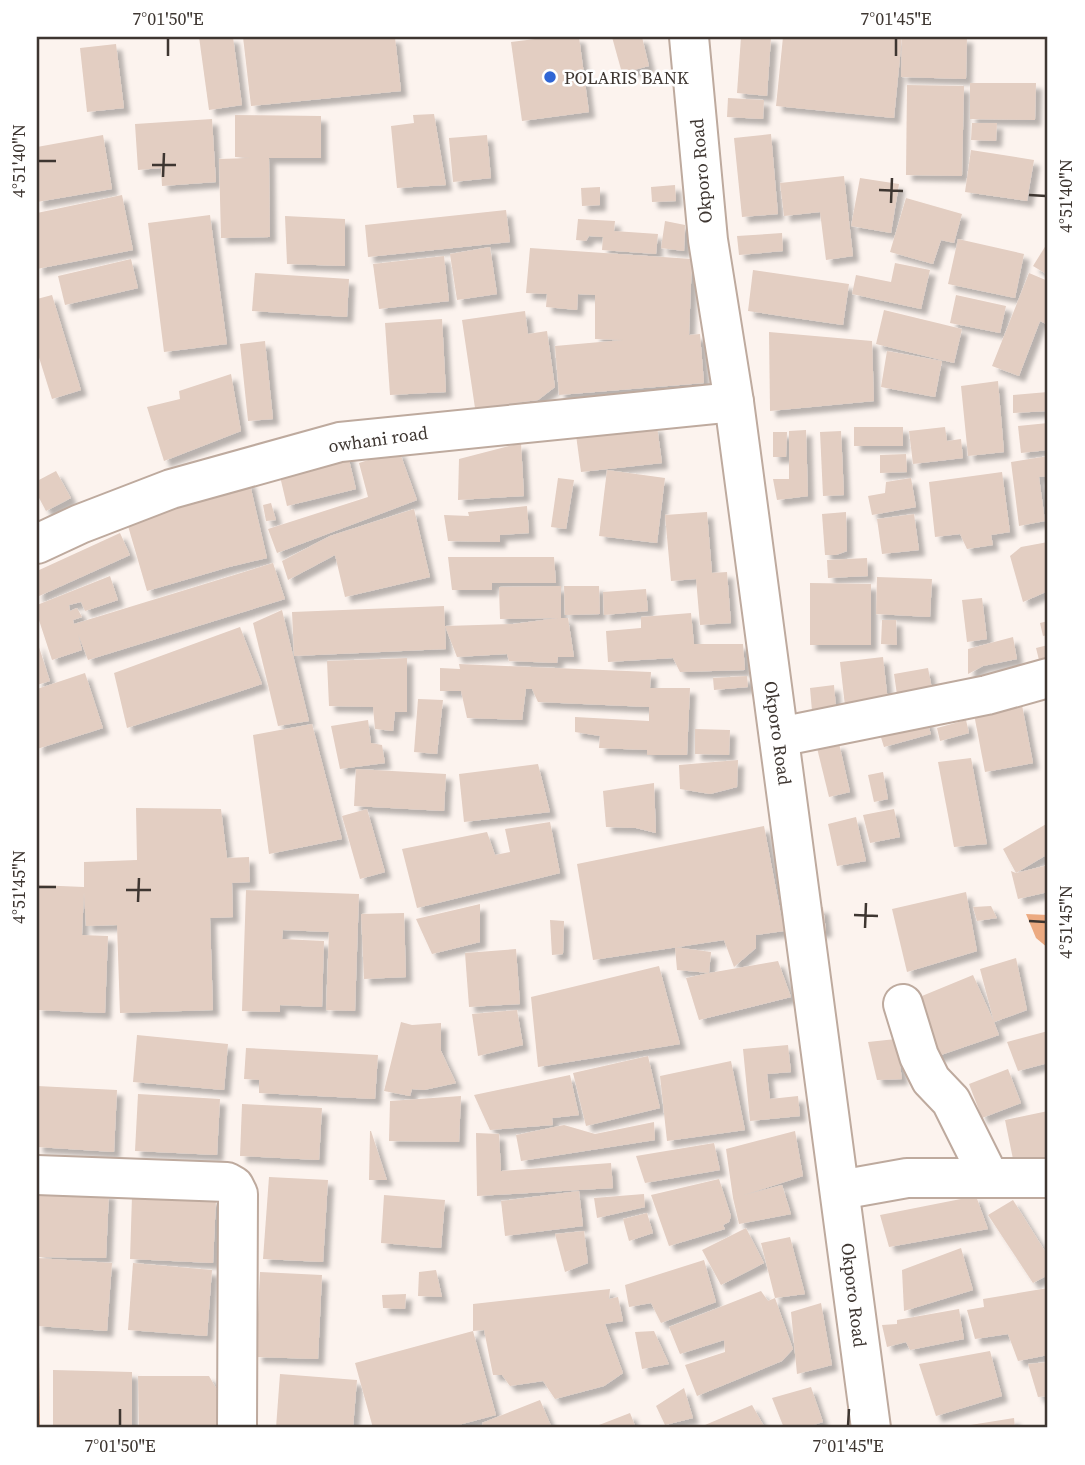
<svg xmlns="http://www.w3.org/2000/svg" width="1085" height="1465" viewBox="0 0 1085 1465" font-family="'Source Serif 4',serif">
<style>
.forest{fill:#ecaa81}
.building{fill:#e3cec2;filter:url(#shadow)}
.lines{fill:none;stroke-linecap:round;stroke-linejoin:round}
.minor-casing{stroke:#beaa9e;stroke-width:42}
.major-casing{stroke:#beaa9e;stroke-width:42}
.minor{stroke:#fff;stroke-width:38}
.major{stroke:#fff;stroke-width:38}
.ticks{fill:none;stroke:#3e3631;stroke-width:2.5}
.poi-dot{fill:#3065d4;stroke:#fff;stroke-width:2.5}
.labels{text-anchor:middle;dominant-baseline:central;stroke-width:5;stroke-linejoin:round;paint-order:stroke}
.poi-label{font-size:18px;fill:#3e3631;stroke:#fff;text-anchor:start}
.street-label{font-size:18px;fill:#3e3631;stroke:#fff}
.neatline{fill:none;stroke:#3e3631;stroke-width:2.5}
.ticks-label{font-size:18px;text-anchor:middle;fill:#3e3631}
</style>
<defs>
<filter id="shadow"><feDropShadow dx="6" dy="6" stdDeviation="2" flood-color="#0004"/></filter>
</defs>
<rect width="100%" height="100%" fill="#fcf3ee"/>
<g class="forest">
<path d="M1026 914 1048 915V948L1036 938Z"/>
<path d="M37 1357 39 1361 40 1428H37Z"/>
</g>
<g class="building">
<path d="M199 37H233L242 105 209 110Z"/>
<path d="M243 37H395L401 91 251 106Z"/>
<path d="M551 37H579L589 112 522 121 511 42Z"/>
<path d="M612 37H642L649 66 622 73Z"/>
<path d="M741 37H771L767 96 737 93Z"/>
<path d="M783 37H902L894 118 776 106Z"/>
<path d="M902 37H967L966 79 901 77Z"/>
<path d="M116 44 124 108 87 112 80 48Z"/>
<path d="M970 83H1036L1035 120 970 119Z"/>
<path d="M907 85 964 86 962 176 906 175Z"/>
<path d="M728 98 764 100 763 119 727 117Z"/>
<path d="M434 114 446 185 397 188 391 126 414 123 413 115Z"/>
<path d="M235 115 321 116V158H269L270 237 221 238 219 159 250 158 235 157Z"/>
<path d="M212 119 216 182 162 186 161 168 138 170 135 124Z"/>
<path d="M972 123H997L996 141 971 140Z"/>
<path d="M771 134 778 214 742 217 734 138Z"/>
<path d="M103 135 112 189 37 202V147Z"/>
<path d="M487 135 491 178 453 182 449 138Z"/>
<path d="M971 150 1034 160 1027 201 965 192Z"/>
<path d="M844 176 853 256 826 260 820 212 784 216 780 183Z"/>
<path d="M860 178 899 184 891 233 851 226Z"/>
<path d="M675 185 676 201 652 202 651 187Z"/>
<path d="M600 187V205L582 206 581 188Z"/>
<path d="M122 195 133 250 37 269V213Z"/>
<path d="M906 198 962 214 954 243 941 240 933 264 890 252Z"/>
<path d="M506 210 510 242 368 257 365 225Z"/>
<path d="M210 215 227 344 164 352 148 223Z"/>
<path d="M285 216 345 219V266L287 264Z"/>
<path d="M578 219 615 221 614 231 658 234 656 254 602 250 603 237 589 236 586 241 576 240Z"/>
<path d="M665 221 685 225 684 251 661 248Z"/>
<path d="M782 233 783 251 739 255 737 236Z"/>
<path d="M958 239 1024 254 1015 298 948 284Z"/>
<path d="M1048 242V275L1033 266Z"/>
<path d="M490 247 497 294 457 300 450 254Z"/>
<path d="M530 248 692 259 689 335 700 334 704 383 559 395 555 346 623 340 595 339V295L578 294 577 310 546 307 547 294 526 293Z"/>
<path d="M444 256 449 301 379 309 373 264Z"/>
<path d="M131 259 138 288 65 305 58 276Z"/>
<path d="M895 263 930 270 921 309 852 294 856 275 891 282Z"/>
<path d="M753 270 849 284 843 325 748 311Z"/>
<path d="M255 273 349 279 347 317 252 311Z"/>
<path d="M1029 273 1048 281V325L1040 321 1019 376 992 366Z"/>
<path d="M52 295 81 390 52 399 37 351V299Z"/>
<path d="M956 295 1006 306 1000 333 950 323Z"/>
<path d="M884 310 962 329 954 363 876 344Z"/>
<path d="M525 311 528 334 547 331 555 387 538 400 475 408 462 320Z"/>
<path d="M442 319 446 392 390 395 385 323Z"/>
<path d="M769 332 872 341 874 401 770 411Z"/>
<path d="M265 341 273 419 248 421 240 344Z"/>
<path d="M887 351 942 361 935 397 881 387Z"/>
<path d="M231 374 241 431 164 461 147 407 180 399 179 391Z"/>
<path d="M998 381 1004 452 968 456 961 386Z"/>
<path d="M1048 392V411L1013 413V395Z"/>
<path d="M1048 423V450L1021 453 1018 426Z"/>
<path d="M657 426 662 463 581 472 576 435Z"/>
<rect x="854" y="427" width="49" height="19"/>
<path d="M945 427 947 441 961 439 963 458 913 464 909 431Z"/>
<path d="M806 430 808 496 777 500 773 479H789V431Z"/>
<path d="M841 431 844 495 823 496 820 432Z"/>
<path d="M773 432H787L786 457H773Z"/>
<path d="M521 443 524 496 458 500 459 459Z"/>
<path d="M399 450 417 500 277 553 268 529 368 497 359 463Z"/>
<path d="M347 451 356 489 287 506 278 468Z"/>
<path d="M906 454 907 472 880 473V455Z"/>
<path d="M1048 456V476L1039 477 1045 521 1019 526 1011 462Z"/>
<path d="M607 470 665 478 657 543 599 536Z"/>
<path d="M56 471 71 498 46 511 37 494V481Z"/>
<path d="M1002 472 1010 532 991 535 993 545 967 549 960 534 935 537 929 482Z"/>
<path d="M558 478 574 480 566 529 551 527Z"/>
<path d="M911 478 916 507 872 515 868 496 885 493 886 482Z"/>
<path d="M249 480 267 558 229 567 147 591 128 526Z"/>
<path d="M271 503 276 520 266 521 263 505Z"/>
<path d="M527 506 529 533 500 535V542L448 541 444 515 469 516 468 512Z"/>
<path d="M414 509 430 577 345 597 335 555 288 580 282 561 330 536Z"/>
<path d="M707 512 712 573 727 572 731 623 700 625 696 579 671 581 665 515Z"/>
<path d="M846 512 847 551 836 555H825L822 514Z"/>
<path d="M914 514 919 550 882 554 877 519Z"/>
<path d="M120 533 130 555 37 597V571Z"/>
<path d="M1048 542V591L1023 602 1010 556 1021 547Z"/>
<path d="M448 557H554L556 583H492V590H452Z"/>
<path d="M867 558 868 576 828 578 827 560Z"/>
<path d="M273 563 285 599 88 660 78 634 82 650 52 660 37 614V605L110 576 118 600 85 611 81 602 69 605 70 611 77 608 82 617 73 620 74 624Z"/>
<path d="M877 577 932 579 930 617 876 614Z"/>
<path d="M810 583 871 584V645H810Z"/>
<path d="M561 586V618H568L574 657H558L557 663 509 661 507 654 457 657 445 626 446 649 294 656 292 612 444 606 445 626 513 624 558 618 500 619 499 587Z"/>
<path d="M564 586H599L600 614 565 615Z"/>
<path d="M646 589 648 611 604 615 603 592Z"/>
<path d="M982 598 987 639 967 642 962 600Z"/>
<path d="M282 610 309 721 278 726 253 623Z"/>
<path d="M691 613 694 644H743L745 670 680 672 673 658 608 662 606 631 641 628V617Z"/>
<path d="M882 620H896L897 645 881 644Z"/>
<path d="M1048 621V635L1043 636 1040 623Z"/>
<path d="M240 627 262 684 127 728 114 673Z"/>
<path d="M1013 637 1017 659 983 666 968 674V649Z"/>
<path d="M37 641 50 681 37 685Z"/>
<path d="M1048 645V658L1039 660 1036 648Z"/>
<path d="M883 657 888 702 845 706 840 662Z"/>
<path d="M407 658V712H395L393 731 375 729 373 707 329 706 327 661Z"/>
<path d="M459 664 651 672 650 688H690L687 755H647V750L599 748 600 736 575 732V717L649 721V707L538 702 532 689H526L522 720 467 718 461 691H440V668L460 669Z"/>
<path d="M928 668 932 689 897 695 894 674Z"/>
<path d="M85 673 103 728 37 749V689Z"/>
<path d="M747 676 748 687 714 690 713 678Z"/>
<path d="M834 685 836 708 812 711 810 688Z"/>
<path d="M418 699 443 700 437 754 414 752Z"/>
<path d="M1022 705 1033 763 985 772 974 714Z"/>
<path d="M926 718 931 734 884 747 879 731Z"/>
<path d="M368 720 371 743 382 745 385 763 340 769 331 726Z"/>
<path d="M966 720 969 733 940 741 937 728Z"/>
<path d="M312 724 342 839 269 854 253 735Z"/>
<path d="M695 729 730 730 729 755 695 754Z"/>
<path d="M839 743 850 792 829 797 817 748Z"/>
<path d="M971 758 987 844 954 847 938 762Z"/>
<path d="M738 760 737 787 710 794 680 789 679 765Z"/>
<path d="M538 764 550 812 464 822 459 774Z"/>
<path d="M356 769 446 774 444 811 354 806Z"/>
<path d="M883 772 888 799 874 802 868 775Z"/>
<path d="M654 783 656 833 636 828 606 827 603 791Z"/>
<path d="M136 808 221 809 227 858 249 857 250 882 232 883 233 917 210 918 213 1010 120 1013 117 925 86 926 84 892 82 935 108 936 105 1013 37 1010V885L84 887V862L137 860Z"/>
<path d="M367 809 385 872 360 879 342 816Z"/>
<path d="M894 809 900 837 870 843 863 815Z"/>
<path d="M856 817 866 861 837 866 828 824Z"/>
<path d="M550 822 560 873 417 908 402 849 487 832 495 855 510 852 505 829Z"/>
<path d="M1048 823V854L1016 873 1003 849Z"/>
<path d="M764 826 784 931 756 935V948L734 967 724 940 593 960 577 864Z"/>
<path d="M1048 865V892L1018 899 1011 871 1016 873Z"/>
<path d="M246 890 359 894 355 1011 326 1010 329 932 283 930 282 939 324 941 322 1007 280 1005V1012L242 1011Z"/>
<path d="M966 892 977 951 907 972 892 909Z"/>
<path d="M480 904V942L432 954 416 919Z"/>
<path d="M991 906 997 918 977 921 973 907Z"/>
<path d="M823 907 826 931 814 932 812 908Z"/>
<path d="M404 913 406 977 364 979 361 914Z"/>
<path d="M550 920 564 921 563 954 552 955Z"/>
<path d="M675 947 711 952 709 973 778 961 791 997 699 1020 686 978 709 973 677 970Z"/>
<path d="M516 949 520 1004 469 1007 465 953Z"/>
<path d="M1016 958 1027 1010 994 1022 999 1035 935 1057 919 1024 929 1020 922 996 973 975 994 1022 980 969Z"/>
<path d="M659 966 680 1044 538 1067 531 997Z"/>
<path d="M517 1010 523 1045 478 1056 472 1014Z"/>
<path d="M401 1022 412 1025 441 1023V1051L456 1083 424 1090 412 1089 410 1096 384 1091Z"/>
<path d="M1048 1031V1063L1018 1071 1007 1042Z"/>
<path d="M137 1035 228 1044 224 1090 133 1082Z"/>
<path d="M896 1039 902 1079 877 1080 868 1042Z"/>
<path d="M788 1045 791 1072 767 1074 770 1099 798 1096 800 1116 750 1121 743 1049Z"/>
<path d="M246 1048 378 1055 375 1099 259 1093V1080L244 1079Z"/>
<path d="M648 1056 660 1108 586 1126 573 1073Z"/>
<path d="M731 1061 745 1130 667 1141 660 1076Z"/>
<path d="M1008 1069 1021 1103 982 1118 969 1084Z"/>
<path d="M570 1075 579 1115 552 1118 553 1125 490 1130 474 1095Z"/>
<path d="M37 1086 117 1090 114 1152 37 1147Z"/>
<path d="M138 1094 220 1099 217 1155 135 1151Z"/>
<path d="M461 1096 459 1142 389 1141 390 1101Z"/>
<path d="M242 1104 322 1108 319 1160 240 1156Z"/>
<path d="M1048 1111V1157L1014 1164 1005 1120Z"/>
<path d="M654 1122 655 1140 521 1161 516 1135 564 1125 595 1134Z"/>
<path d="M370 1131H371L387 1180H369Z"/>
<path d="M795 1131 803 1176 744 1195 782 1185 791 1214 739 1224 733 1198 726 1149Z"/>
<path d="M476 1133 499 1134 501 1171 611 1163 613 1188 477 1196Z"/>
<path d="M714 1143 720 1170 645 1183 636 1156Z"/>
<path d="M269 1177 328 1180 323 1262 263 1259Z"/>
<path d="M719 1179 731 1216 729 1222 723 1225 725 1229 669 1246 651 1195Z"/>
<path d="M37 1189 109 1193 106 1258 37 1257Z"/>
<path d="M579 1191 583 1226 505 1236 501 1201Z"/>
<path d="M644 1194 645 1207 597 1218 594 1198Z"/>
<path d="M132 1195 216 1199 213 1263 130 1259Z"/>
<path d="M384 1195 445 1200 441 1248 381 1243Z"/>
<path d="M976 1196 988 1229 889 1247 880 1215Z"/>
<path d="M1013 1200 1048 1256V1275L1033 1283 988 1215Z"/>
<path d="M647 1213 653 1233 629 1241 623 1219Z"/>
<path d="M746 1228 764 1263 721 1285 702 1250Z"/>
<path d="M584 1231 588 1263 565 1272 555 1234Z"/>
<path d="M790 1237 805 1294 775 1298 793 1349 782 1361 697 1396 685 1365 725 1352 724 1340 680 1354 669 1327 761 1291 768 1301 775 1298 761 1243Z"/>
<path d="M961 1248 973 1290 904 1311 902 1270Z"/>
<path d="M37 1258 112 1263 107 1331 37 1326Z"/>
<path d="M704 1260 716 1302 661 1323 651 1303 629 1307 625 1285Z"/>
<path d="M133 1263 212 1270 207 1336 128 1330Z"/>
<path d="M436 1270 442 1297 418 1296 419 1272Z"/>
<path d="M260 1272 322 1275 318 1359 256 1357Z"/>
<path d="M1048 1288V1355L1018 1361 1008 1334 975 1339 967 1310 984 1307 983 1299Z"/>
<path d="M610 1289 609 1299 618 1297 623 1321 605 1324 623 1373 604 1386 555 1399 543 1381 510 1386 502 1375H493L484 1330 473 1331 496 1415 447 1428H373L355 1363 473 1331V1304Z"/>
<path d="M406 1294 405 1309 383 1308 382 1295Z"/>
<path d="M821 1303 832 1365 797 1374 791 1312Z"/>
<path d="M959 1309 964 1339 910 1350 906 1342 887 1347 882 1325 897 1324V1320Z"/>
<path d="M654 1331 669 1364 642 1369 635 1332Z"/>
<path d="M990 1351 1002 1396 936 1416 919 1364Z"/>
<path d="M1048 1362V1396L1038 1397 1028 1364Z"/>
<path d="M53 1370 132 1372V1428H53Z"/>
<path d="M280 1374 357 1380 353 1428H276Z"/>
<path d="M138 1376H209L227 1407V1428H139Z"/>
<path d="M811 1387 823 1422 804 1428H784L772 1398Z"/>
<path d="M684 1388 693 1418 665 1425 656 1406Z"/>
<path d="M540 1400 552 1428H485L482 1423Z"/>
<path d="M752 1405 765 1428H698Z"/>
<path d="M630 1413 636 1428H600L599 1425Z"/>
<path d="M1014 1418 1015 1428H958V1427Z"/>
</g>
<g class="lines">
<g class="minor-casing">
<g id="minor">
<path d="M37 544 80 524 171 489 340 442 734 402"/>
<path d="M779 737 987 695 1048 678"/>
<path d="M903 1004 919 1056 931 1080 951 1101 989 1177"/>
<path d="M37 1175 227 1182 234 1186 238 1194 237 1428"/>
<path d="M840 1190 907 1178H1048"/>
</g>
</g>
<g class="major-casing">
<path id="major" d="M689 37 708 240 734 402 871 1428"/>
</g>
<use href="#minor" class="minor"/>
<use href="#major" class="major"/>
</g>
<path class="ticks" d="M168 56V38M896 56V38M38 161H56M152 165H176M163 177 164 153M879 190 903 191M1029 195 1046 196M891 203 892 178M38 887H56M126 890H151M138 902 139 878M854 915 878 916M1029 921 1046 922M865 928 866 903M120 1426V1409M848 1426 849 1409"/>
<circle class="poi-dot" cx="550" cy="77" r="7"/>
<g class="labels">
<g class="poi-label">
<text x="564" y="77">POLARIS BANK</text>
</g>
<g class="street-label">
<text transform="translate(701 171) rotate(-95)">Okporo Road</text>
<text transform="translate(378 439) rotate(-8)">owhani road</text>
<text transform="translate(778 733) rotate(82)">Okporo Road</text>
<text transform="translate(854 1295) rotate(83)">Okporo Road</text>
</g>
</g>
<rect width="1085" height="1465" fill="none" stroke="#ffffff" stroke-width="77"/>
<rect x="38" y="38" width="1008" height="1388" class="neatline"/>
<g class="ticks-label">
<text x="168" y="25">7°01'50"E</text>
<text x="896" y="25">7°01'45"E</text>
<text transform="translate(19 161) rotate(-90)" y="6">4°51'40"N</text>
<text transform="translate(1066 196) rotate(-90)" y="6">4°51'40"N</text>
<text transform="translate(19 887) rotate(-90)" y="6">4°51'45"N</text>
<text transform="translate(1066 922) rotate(-90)" y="6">4°51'45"N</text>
<text x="120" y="1452">7°01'50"E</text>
<text x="848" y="1452">7°01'45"E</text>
</g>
</svg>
